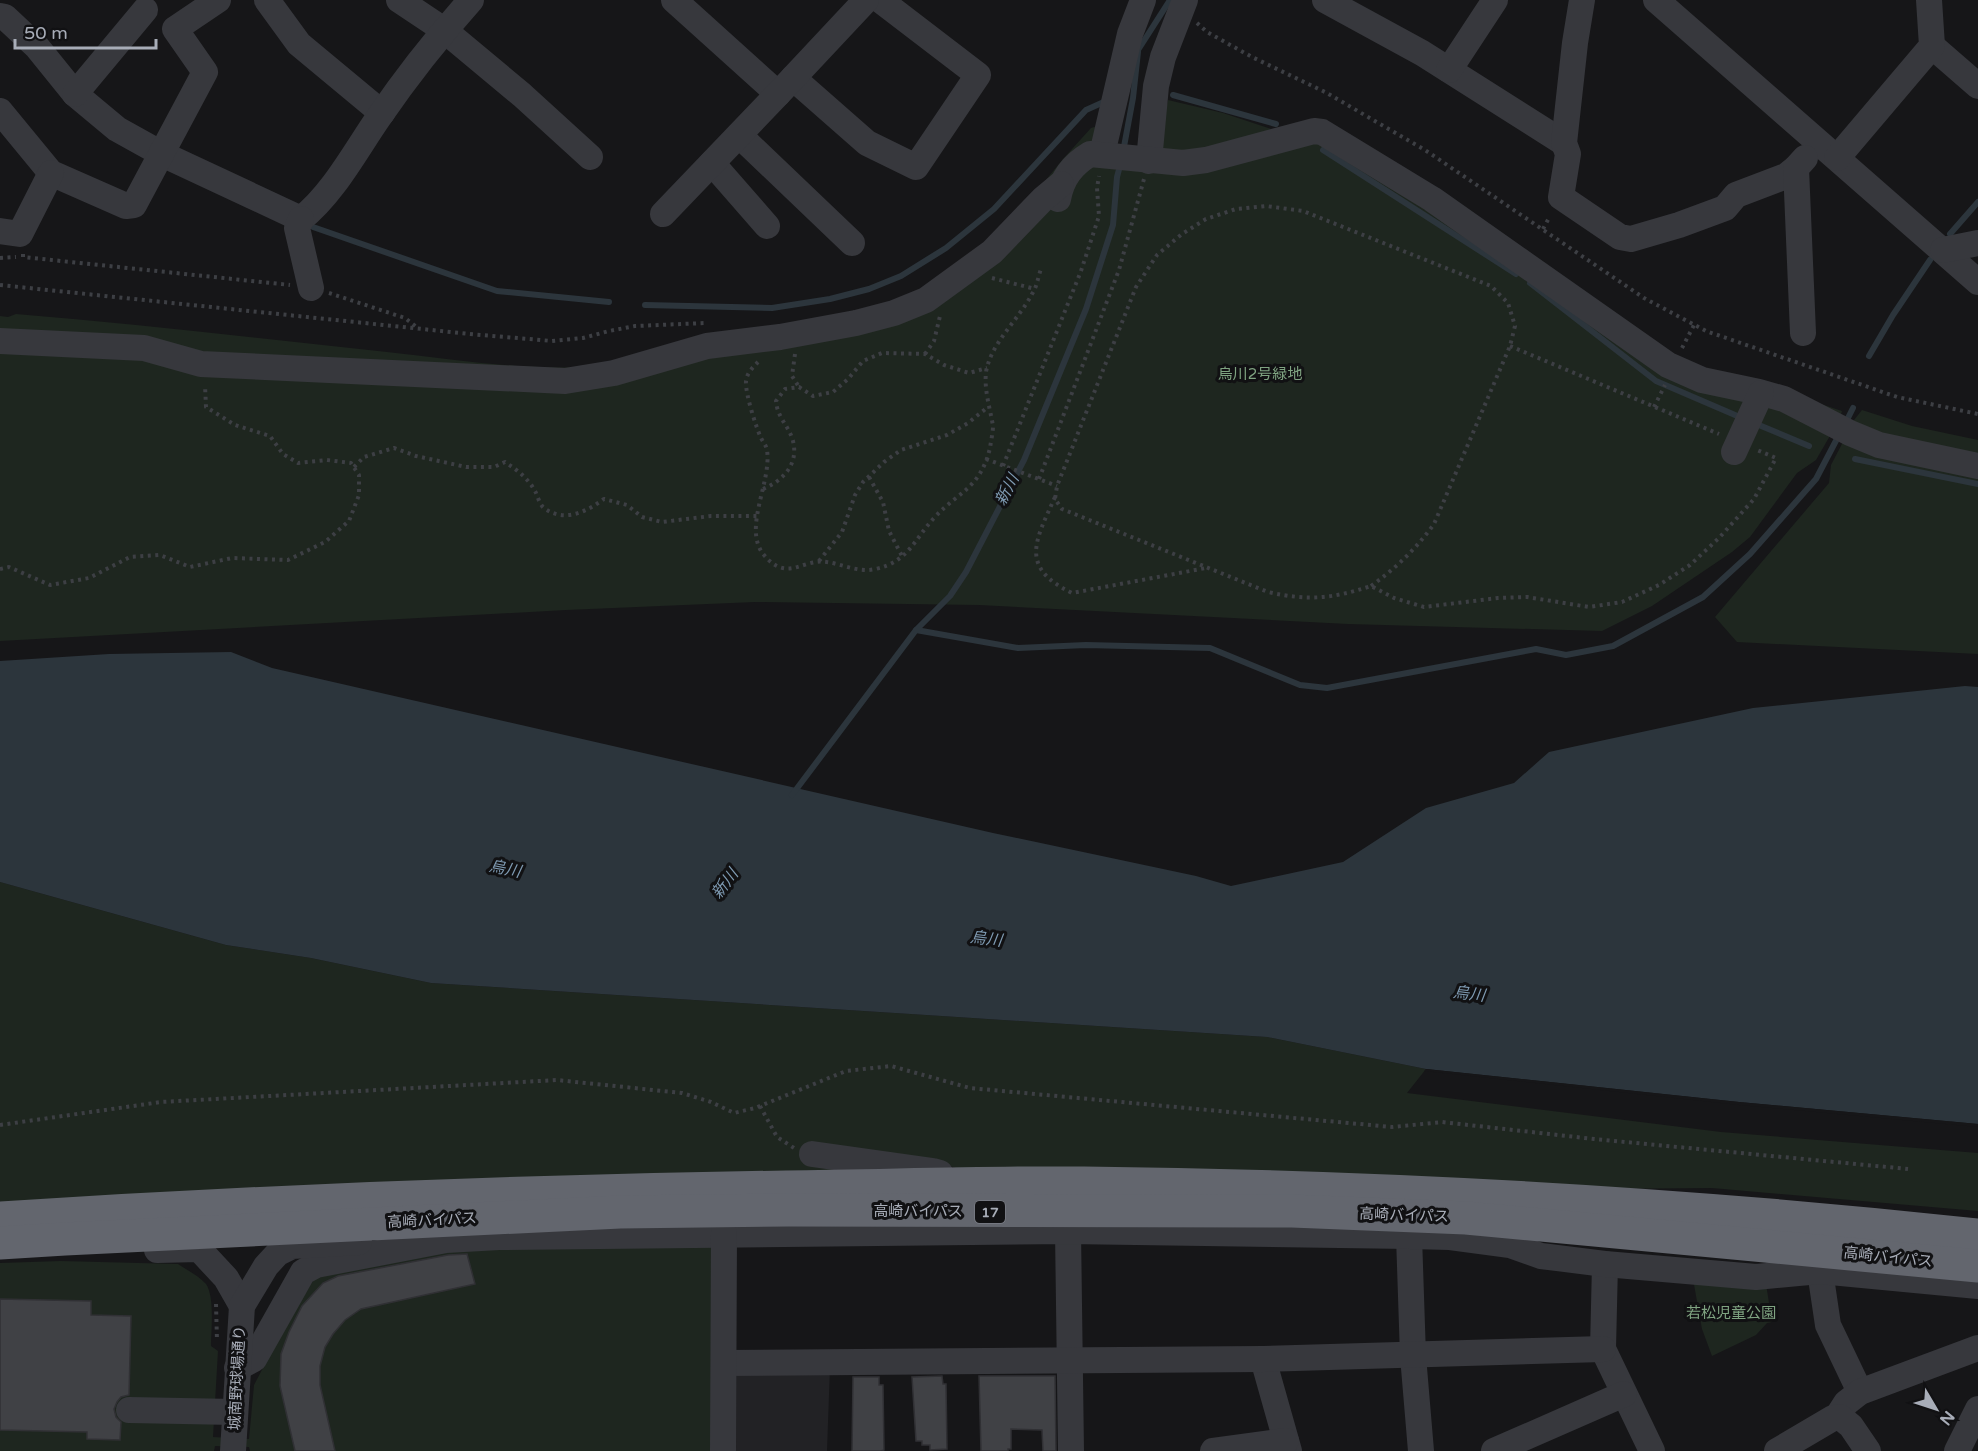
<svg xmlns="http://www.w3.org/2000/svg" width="1978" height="1451" viewBox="0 0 1978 1451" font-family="'Varela Round','Noto Sans JP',sans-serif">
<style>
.built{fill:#222225}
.green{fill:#1e261f}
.water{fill:#2c353c}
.pier{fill:#161618}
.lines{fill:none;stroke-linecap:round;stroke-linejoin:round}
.stream{stroke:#2c353c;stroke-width:6}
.building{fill:#404145;stroke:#303034;stroke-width:1.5}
.path{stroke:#3d3f44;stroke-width:4;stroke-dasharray:3 4.5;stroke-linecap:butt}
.minor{stroke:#37383d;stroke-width:26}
.highway{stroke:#63666e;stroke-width:33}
.labels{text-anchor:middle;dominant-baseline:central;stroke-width:6;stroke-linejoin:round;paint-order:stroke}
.shield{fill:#111113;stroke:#7b7e86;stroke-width:1.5}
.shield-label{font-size:14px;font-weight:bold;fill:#a8adb8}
.park-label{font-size:15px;fill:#7fa381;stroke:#111113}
.street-label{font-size:15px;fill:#a8adb8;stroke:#111113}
.water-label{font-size:16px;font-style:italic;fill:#7f9bb3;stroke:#111113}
</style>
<rect width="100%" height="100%" fill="#161618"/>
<path class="built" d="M830 1367 827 1451H728L731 1374Z"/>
<g class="green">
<path d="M1168 100 1223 113 1274 130 1318 121 1671 358 1767 386 1842 411 1840 417 1850 425 1862 410 1912 426 1978 440V654L1737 642 1715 617 1829 483 1831 465 1844 440 1831 434 1816 460 1797 473 1750 537 1732 552 1652 606 1602 631 1348 624 979 605 755 602 566 610 0 641V316L8 317 16 314C140 324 263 339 387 352 452 359 518 370 582 367L857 316 917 293 1005 230 1063 159 1091 128 1101 125 1099 144 1156 152Z"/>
<path d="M0 882 226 945 311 958 431 983 1267 1037 1426 1069 1407 1093 1721 1132 1978 1153V1211L1712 1188 1591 1189 976 1174 936 1162 914 1173 0 1213Z"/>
<path d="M711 1239 719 1249 711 1451H250L249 1447 215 1446 214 1451H0V1263L61 1261 178 1264C187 1270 199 1276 206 1284 215 1297 211 1331 211 1346L218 1351 213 1437 249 1439 254 1385 277 1341 317 1274 471 1244Z"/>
<path d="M1693 1279 1766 1284 1772 1322 1767 1323 1756 1335 1712 1356 1702 1329Z"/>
</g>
<path class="water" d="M231 652 272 668 993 833 1196 876 1231 886 1343 862 1426 808 1514 783 1549 752 1753 708 1965 686 1978 687V1124L1739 1102 1426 1069 1267 1037 431 983 311 958 226 945 0 882V661L109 654Z"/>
<path class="pier" d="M1426 1069 1739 1102 1978 1124V1127L1739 1105 1424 1071Z"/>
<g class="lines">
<g class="stream">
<path d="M1138 50 1170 0"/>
<path d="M1173 95 1276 124"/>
<path d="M1323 150 1516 274"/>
<path d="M1123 152 1133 98 1138 52"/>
<path d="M313 227 497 291 609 302"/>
<path d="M1950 234 1978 202"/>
<path d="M1530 283 1656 381 1742 418"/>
<path d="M645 305 772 308 830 299 869 289 901 276 946 248 994 209 1086 110 1106 101"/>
<path d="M1869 356 1893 315 1930 260"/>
<path d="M1754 423 1809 446"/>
<path d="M1845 424 1853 408"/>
<path d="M1855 459 1978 484"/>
<path d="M916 630 1018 648 1086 645 1210 648 1300 685 1327 688 1536 649 1566 655 1613 646 1703 597 1750 554 1816 479 1840 433"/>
<path d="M792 795 916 630 950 596 966 572 1024 460 1086 309 1113 225 1117 177 1121 162"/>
</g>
</g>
<g class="building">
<path d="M467 1254 475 1284 361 1309 345 1320 333 1334 325 1347 320 1366V1385L335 1451H295L280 1386 281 1354 289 1332 302 1306 323 1283 338 1276 448 1255Z"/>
<path d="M0 1299 91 1301V1315L131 1316 129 1395 121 1397 117 1402 114 1409 116 1417 121 1422 120 1440 87 1439V1432L0 1430Z"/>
<path d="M942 1376 943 1384H946L947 1449 930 1450V1445H922V1441H916L912 1377Z"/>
<path d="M979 1376H1055L1056 1451H1043L1042 1430 1011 1429V1449H1008V1451H981Z"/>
<path d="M853 1377H879V1385H883L884 1450 881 1451H852Z"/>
</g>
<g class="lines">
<g class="path">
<path d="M1197 23 1207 32 1252 57 1325 92 1425 150 1644 298 1706 331 1897 397 1978 414"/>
<path d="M1543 229 1550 216"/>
<path d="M23 254V257L290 285"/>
<path d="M0 258 16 257"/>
<path d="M992 278 1035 289"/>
<path d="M0 285 470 334 552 341 583 338 609 331 635 326 706 323"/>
<path d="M329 293 405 318 419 329"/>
<path d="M1510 346 1719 434"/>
<path d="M1682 348 1694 325"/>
<path d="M795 354 792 376 799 387"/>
<path d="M925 354 934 341 940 316"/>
<path d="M758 362C753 367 747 373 746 381 745 393 756 427 761 438 763 442 766 445 767 450 772 482 742 529 764 555 787 583 803 558 827 562 842 564 859 573 875 569 909 562 914 539 935 517 959 491 980 489 990 448 991 441 993 432 993 426 990 408 984 390 986 372 991 343 1019 319 1032 294 1037 287 1038 277 1041 269"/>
<path d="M1654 407 1665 385"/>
<path d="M986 459 1057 486"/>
<path d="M1003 466 1081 271 1099 216 1097 188 1099 176"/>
<path d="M354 467 364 457 394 448 416 456 466 467H494L505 462C517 470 528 478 535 491 538 496 539 504 544 508 564 523 586 512 604 499L627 505 642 517 662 522 711 516H758"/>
<path d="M869 477 883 502 889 531 902 556"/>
<path d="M1039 479 1119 270 1144 179"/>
<path d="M763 489C782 481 799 465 793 441 789 426 777 417 776 401L785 389 799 387 813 396 833 392 848 379 863 361 882 353 925 354 944 365 969 373 987 368"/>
<path d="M1055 497C1036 540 1018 567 1072 593L1206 568"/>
<path d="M819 561 842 532 855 495 863 482 884 462 901 450 947 435 968 423 988 407"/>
<path d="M0 569 9 567 50 585 89 578 130 557 160 555 190 567 232 558 288 560 325 542 349 521 359 495V475L351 463 327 460 298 463 283 454 270 436 235 425 206 407 205 385"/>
<path d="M1371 586C1396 568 1416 549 1434 524L1510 346 1515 326 1508 303 1491 286 1303 211 1266 206 1236 209 1206 219 1182 234 1157 255 1136 287 1057 486 1055 499 1062 509 1268 592C1308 601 1331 599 1371 586L1394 598 1424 607 1498 598 1527 597 1589 607 1622 602 1659 585 1690 565 1719 538 1754 499 1776 458 1757 450"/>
<path d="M760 1106 777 1137 794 1148"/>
<path d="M0 1125 161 1102 557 1080 682 1093 711 1102 734 1113 755 1108 846 1071 891 1066 970 1088 1392 1127 1442 1122 1594 1139 1908 1169"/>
<path d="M216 1304 217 1341"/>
</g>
<g class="minor">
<path d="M267 0 299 44 382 113"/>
<path d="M399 0 444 30 522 95 590 157"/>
<path d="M674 0 778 94"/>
<path d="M1325 0 1422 53 1564 143"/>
<path d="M1582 0 1575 43 1564 143 1568 154 1561 197 1620 237 1631 239 1679 225 1725 208 1736 195 1786 176 1796 168"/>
<path d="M1656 0 1978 282"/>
<path d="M0 16 5 17 37 47 75 94 117 129 162 154 301 219C333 194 356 150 379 117 407 76 438 37 471 0"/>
<path d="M1932 46 1978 86"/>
<path d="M1449 70 1495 0"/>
<path d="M793 78 867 143 916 167 978 75 880 0"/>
<path d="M75 94 145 10"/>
<path d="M0 111 51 173 126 206 134 205 205 72 175 29 218 0"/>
<path d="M739 135 852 243"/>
<path d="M1102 154 1130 34 1143 0"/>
<path d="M1837 158 1932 46 1929 0"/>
<path d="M1149 161 1156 86 1163 57 1185 0"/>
<path d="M712 163 767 226"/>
<path d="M1058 199C1062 178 1072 165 1090 154L1183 163 1206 160 1314 131 1322 132 1432 199 1668 365 1702 380 1759 392 1784 399 1850 433 1879 445 1978 466"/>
<path d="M663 214 778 94 866 0"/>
<path d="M301 219 297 228 311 288"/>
<path d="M0 231 20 234 51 173"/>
<path d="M1943 250 1978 243"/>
<path d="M1803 333 1796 168 1805 158"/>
<path d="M0 341 144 348 201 364 565 381 614 373 707 346 780 337 856 323 894 313 926 300 992 252 1043 199 1061 184"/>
<path d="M1734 452 1761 393"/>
<path d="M812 1154 933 1171 940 1173 943 1178"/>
<path d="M1068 1231 1071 1451"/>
<path d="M1409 1236 1413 1356 1421 1451"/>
<path d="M157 1250 199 1249 226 1278 242 1306"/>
<path d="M1605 1264 1603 1349 1652 1451"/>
<path d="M1820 1271 1828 1325 1860 1392"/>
<path d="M1263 1359 1289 1451"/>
<path d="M724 1363 1263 1359 1603 1349"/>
<path d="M237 1368 254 1359 303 1272 316 1265 446 1240 499 1237 1068 1231 1409 1236 1450 1237 1510 1245 1541 1256 1605 1264 1756 1277 1820 1271 1978 1286"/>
<path d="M129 1410 235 1412"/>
<path d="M1837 1417 1846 1403 1860 1392 1978 1348"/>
<path d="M233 1451 242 1306 266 1266 278 1253 292 1246 359 1242"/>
<path d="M723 1451 724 1234"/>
<path d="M1213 1451 1286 1441"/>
<path d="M1494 1451 1624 1394"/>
<path d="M1777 1451 1833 1418 1840 1417 1851 1426 1868 1451"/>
<path d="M1957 1451 1978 1409"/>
</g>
<g class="highway">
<path d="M0 1218C261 1201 524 1191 786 1187 885 1186 985 1182 1084 1183 1383 1186 1681 1203 1978 1235"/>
<path d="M0 1243 65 1239 620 1212 788 1210 1292 1211 1466 1218 1978 1266"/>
</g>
</g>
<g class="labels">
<rect class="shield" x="975" y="1201" width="30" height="22" rx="4.5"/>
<g class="shield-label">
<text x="990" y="1212">17</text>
</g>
<g class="park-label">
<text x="1260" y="374">烏川2号緑地</text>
<text x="1731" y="1313">若松児童公園</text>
</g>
<g class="street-label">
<text x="918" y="1211">高崎バイパス</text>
<text transform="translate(1404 1215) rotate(2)">高崎バイパス</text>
<text transform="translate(432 1220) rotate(-3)">高崎バイパス</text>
<text transform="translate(1888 1257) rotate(6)">高崎バイパス</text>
<text transform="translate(237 1378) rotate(-87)">城南野球場通り</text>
</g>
<g class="water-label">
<text transform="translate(1007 490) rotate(-62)">新川</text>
<text transform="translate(505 869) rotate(11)">烏川</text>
<text transform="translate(725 884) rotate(-53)">新川</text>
<text transform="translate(986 939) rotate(7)">烏川</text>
<text transform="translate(1469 994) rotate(7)">烏川</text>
</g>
</g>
<g transform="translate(1936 1409) rotate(129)" stroke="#111113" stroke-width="4.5" paint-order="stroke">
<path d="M0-4.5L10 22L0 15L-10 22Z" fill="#a8adb8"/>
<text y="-9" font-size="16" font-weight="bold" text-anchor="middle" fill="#a8adb8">N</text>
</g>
<path d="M15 39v9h141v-9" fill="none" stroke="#a8adb8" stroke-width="3"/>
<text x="24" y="39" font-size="18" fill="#a8adb8" stroke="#111113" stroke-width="4.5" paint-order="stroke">50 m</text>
</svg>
